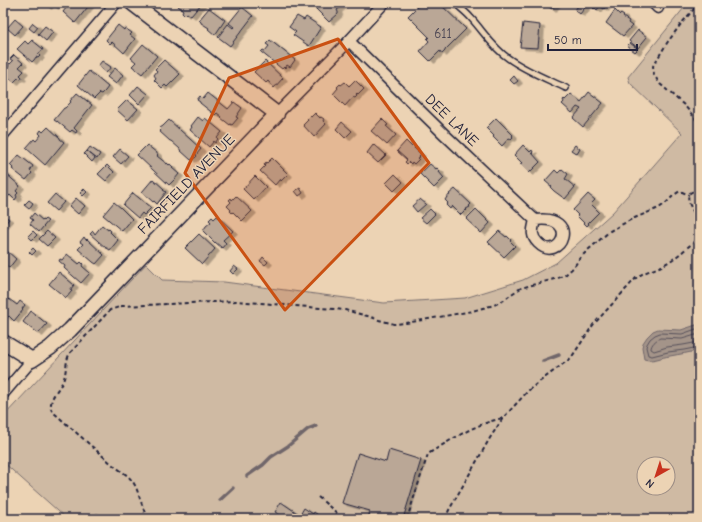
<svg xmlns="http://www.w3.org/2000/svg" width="702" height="522" viewBox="0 0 702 522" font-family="'Comic Neue',sans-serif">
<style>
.green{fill:#cfbaa3;stroke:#786e6f;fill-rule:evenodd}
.water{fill:#a49489;stroke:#70666a}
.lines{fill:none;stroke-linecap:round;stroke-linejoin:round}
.shore{stroke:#56505a;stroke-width:1}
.stream{stroke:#70666a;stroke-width:3.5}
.building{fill:#baa796;stroke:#22223b;filter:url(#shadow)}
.lane-casing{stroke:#22223b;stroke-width:8}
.street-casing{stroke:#22223b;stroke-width:13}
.secondary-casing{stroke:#22223b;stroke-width:17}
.path{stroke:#22223b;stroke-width:2;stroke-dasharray:4 3;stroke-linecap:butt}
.lane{stroke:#ecd3b4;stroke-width:5}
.street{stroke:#ecd3b4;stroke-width:10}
.secondary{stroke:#ecd3b4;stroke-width:14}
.marked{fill:#ca5113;fill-opacity:0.2;stroke:#ca5113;stroke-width:3;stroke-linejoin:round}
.labels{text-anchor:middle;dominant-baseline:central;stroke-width:3;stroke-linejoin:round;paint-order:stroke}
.number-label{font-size:13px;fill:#484352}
.street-label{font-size:15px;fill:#22223b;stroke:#ecd3b4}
</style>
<defs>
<filter id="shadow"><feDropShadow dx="4.5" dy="2.5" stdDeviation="0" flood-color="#0004"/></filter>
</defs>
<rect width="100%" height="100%" fill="#ecd3b4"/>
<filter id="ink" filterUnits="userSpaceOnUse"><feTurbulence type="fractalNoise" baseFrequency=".025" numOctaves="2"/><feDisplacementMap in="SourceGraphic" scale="8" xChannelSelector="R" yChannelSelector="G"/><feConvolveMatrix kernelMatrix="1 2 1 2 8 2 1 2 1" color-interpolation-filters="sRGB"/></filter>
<g filter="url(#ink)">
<path class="green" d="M688 3H699V519H67L3 462V417L146 264 162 280 224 282 384 303 465 298 523 280 556 263 613 212 682 133 630 83 628 77ZM644 464H668V488H644Z"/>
<path class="water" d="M699 324V350C689 353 680 354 670 356 661 357 653 362 644 359L642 347 643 343 647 337 653 331 658 329 681 330Z"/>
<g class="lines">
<g class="shore">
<path d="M699 328 682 334 660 333 655 335 650 339 647 344 646 347 648 355 652 356 668 352 684 350 699 347"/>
<path d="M699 334 682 339 660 338C656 340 651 344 651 349L654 351 667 347 683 345 699 342"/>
</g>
<g class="stream">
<path d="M543 361 559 355"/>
<path d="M247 476 263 465 271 457 288 446 308 429 316 426"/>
<path d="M220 500 233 488"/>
<path d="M97 515 103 519"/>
</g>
</g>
<g class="building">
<path d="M43 3H57L54 7 50 3 47 7Z"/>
<path d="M70 3H91L75 23 63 12Z"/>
<path d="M180 3H202L191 16 187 13 185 15 182 12 183 10 178 6Z"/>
<path d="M321 3H339L342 6 337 10 338 12V14L329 22 316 9Z"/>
<path d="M421 3H439L466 29 445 50V51L442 54 440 51 430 61 420 51 429 41 427 39 429 37 408 16Z"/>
<path d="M548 3H556L552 9 546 5Z"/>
<path d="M580 3H584L587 5 580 14 575 10Z"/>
<path d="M593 3H608L604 9 600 6 597 10 595 8 594 9 593 8V7L591 6Z"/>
<path d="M242 7 253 16 230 46 218 37 228 24 233 28 234 27 229 23Z"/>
<path d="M209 8 225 20 215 35 208 29 209 28 201 23V22L199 20Z"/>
<path d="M615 10 620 15 621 14 624 16 623 17 629 21 628 23 632 26 623 36 606 23Z"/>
<path d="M297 16 304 20 306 17 321 27 309 46 293 35 296 32 289 27Z"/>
<path d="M15 19 23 26 15 35 7 28Z"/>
<path d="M33 23 38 27 34 32 29 28Z"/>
<path d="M523 23 540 25 538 48 520 47Z"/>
<path d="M118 25 124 30 125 28 132 33 130 35 135 39 124 53 112 42 110 44 106 40Z"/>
<path d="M45 26 53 32 46 41 38 34Z"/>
<path d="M638 30 647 37 638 48 629 41Z"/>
<path d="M32 40 43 49 40 53 38 54 40 56 38 58 36 57 34 60 32 62 17 49 25 41 28 44Z"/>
<path d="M270 40 295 60 290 67 287 65 285 68 284 67 282 69 261 52 263 50 265 51 269 46 266 44Z"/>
<path d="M630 43 638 49 635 52 627 46Z"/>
<path d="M143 44 157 56 142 74 132 66 136 62 131 58Z"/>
<path d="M14 55 23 63 19 67 24 71 20 75 22 77 21 79 18 78 14 82 3 73 5 71 3 70V68L6 69 9 66 8 65 10 63V64L13 61 10 59Z"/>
<path d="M164 60 180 74 167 87 165 85 162 88 154 80 156 78 154 75 157 71 155 69Z"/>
<path d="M102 61 111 67 106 73 98 66Z"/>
<path d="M265 61 283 78 274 88 268 81 266 83 254 72Z"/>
<path d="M115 68 123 75 116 84 107 77Z"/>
<path d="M89 71 108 87 105 91 102 94 100 93 94 99 78 85Z"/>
<path d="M514 76 518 81 514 84 510 80Z"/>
<path d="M355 80 364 89 358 95 357 94 356 95 357 96 355 98 353 97 345 106 333 94 338 88 337 87 340 84 341 85 345 82 349 86Z"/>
<path d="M138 86 148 94 139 104 130 95Z"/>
<path d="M589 92 603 103 583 127 573 118 581 109 577 107 572 113 562 104 564 102 563 100 564 99 565 100 571 94 581 102Z"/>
<path d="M77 93 92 105 74 128 77 131 76 133 72 130 70 132 57 121V122L54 120 64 108H65L71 102 70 101Z"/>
<path d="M208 93 228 109 234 102 242 108 236 117 238 118 232 125 230 124V125L221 118 222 117 217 113 215 115 200 103V102L197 100 200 96 203 99Z"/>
<path d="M127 100 138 109 128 120 117 110Z"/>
<path d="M315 113 320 118 321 117 324 119 323 121 326 124 314 137 303 125 308 120 307 119 310 116 311 117Z"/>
<path d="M198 117 203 121 205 118 222 132 217 138 218 139 215 143 214 141 209 147 190 130 192 127 191 126Z"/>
<path d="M496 118 513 135 512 136 513 137 511 139 509 138 502 146 493 137 494 136 486 128Z"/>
<path d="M382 119 388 125 386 126 396 135 387 145 371 131Z"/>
<path d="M169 120 201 149 196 155 197 156 195 158H194L191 160 180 150V149L171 141H170L159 131 161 129 160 128 163 126Z"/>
<path d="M342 122 352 131 345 138 336 129Z"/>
<path d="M48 127 60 138V139L64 142 45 165 26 148 34 139 36 141 41 135 39 133 41 130 43 132Z"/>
<path d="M406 141 411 146 413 144 415 147 414 148 421 154 419 156 420 157 418 158 419 159 414 164 412 162 411 164 409 162 407 164 405 162 407 160 397 151Z"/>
<path d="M147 145 157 153V154L158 155 157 156 167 164V163L169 165 170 164 173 167 172 168 179 174 175 179 169 185 137 155Z"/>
<path d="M373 145 374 146 375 145 386 155 378 163 367 153Z"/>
<path d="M523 145 530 152 532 150 533 152 532 153 540 162 529 173 520 164 522 163 514 155Z"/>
<path d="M575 145 580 149 577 154 571 150Z"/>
<path d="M90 147 100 154 97 159 87 151Z"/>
<path d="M120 149 128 156 121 164 113 157Z"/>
<path d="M87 151 95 158 92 162 84 154Z"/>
<path d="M19 155 33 166 30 171 32 173 26 180 12 169 13 168 10 165Z"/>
<path d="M272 158 288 174 281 181 280 179 275 185 260 171 265 166 264 165 266 162 267 163Z"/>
<path d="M430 164 436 169 437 168 440 171 439 172 444 178 434 188 420 174Z"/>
<path d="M107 165 114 172 106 181 98 174Z"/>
<path d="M562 169 568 174 565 179 575 187 565 199 554 191 551 188 552 187 545 181 555 170 558 173Z"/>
<path d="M4 172 20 186 16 191 18 193 16 195 17 197 15 200 10 195 9 196 3 192V173Z"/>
<path d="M395 174 403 182 394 191 386 183Z"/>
<path d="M255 176 266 187 254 200 243 189Z"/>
<path d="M153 179 164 189 163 190 166 192 157 204 154 201 153 202 142 192Z"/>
<path d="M300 188 303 193 299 196 295 191Z"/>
<path d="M84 189 87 192 83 196 80 193Z"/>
<path d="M455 189 471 204 469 206 470 207 466 209 467 210 466 211 465 210 464 212 461 215 452 206 450 209 446 205 448 203 445 200 447 197H446L447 196H448L450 195 449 194Z"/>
<path d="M133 193 151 208 144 215 142 213 138 218 123 205Z"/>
<path d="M55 194 64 202 56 211 47 203Z"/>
<path d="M588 194 595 200 591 204 599 212 588 223 589 224 587 226 577 216 578 215 573 210Z"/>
<path d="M236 196 252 211 242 221 233 212 232 213 230 211 231 210 227 206 231 202 229 200 231 198 232 200Z"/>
<path d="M76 198 85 206 78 214 69 206Z"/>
<path d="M420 199 426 204 417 212 412 206Z"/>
<path d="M29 200 33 203 29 209 24 205Z"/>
<path d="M114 202 121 208 132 219 122 231 103 215Z"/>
<path d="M430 209 435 214 426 223 420 218Z"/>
<path d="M476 209 490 223 481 233 466 219Z"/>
<path d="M34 213 43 221 45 219 48 221 39 232 30 224 33 220 30 218Z"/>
<path d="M3 215 9 219 3 226Z"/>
<path d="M217 216 233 231 223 240 226 243 222 248 215 242V243L203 231 206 226 211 222 209 220 212 217 214 219Z"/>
<path d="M102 225 108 230 109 229 111 231 110 232 118 240 110 250 107 248H106L90 234 93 231 95 234Z"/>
<path d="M33 231 37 235 32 240 28 236Z"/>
<path d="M47 231 55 238 47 246 39 239Z"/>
<path d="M499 231 506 237 507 236 511 240 510 241 515 246 504 257 488 242Z"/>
<path d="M199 234 215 249 202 264 185 248Z"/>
<path d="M84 237 86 240 87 239 104 255 96 264 93 262 78 249 83 244 80 242Z"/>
<path d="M33 248 36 251 32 255 29 252Z"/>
<path d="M7 251 16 259 9 268 3 263V256Z"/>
<path d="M67 254 79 264 81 262 83 264 82 266 90 273 81 283 65 269 64 268 65 266 59 261 60 259 62 260Z"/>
<path d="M263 257 268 262 265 265 260 261Z"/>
<path d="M234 266 238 269 233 274 230 271Z"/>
<path d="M59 272 74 285 70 290 72 291 66 298 49 284Z"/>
<path d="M9 299 17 305 20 301 25 305 22 309 23 310 14 321 9 316 7 318 5 316 6 314 3 312V307Z"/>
<path d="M31 311 47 324 38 334 23 322Z"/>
<path d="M389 450 421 460 403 519H368L370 511 342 503 358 453 386 462Z"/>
<path d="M281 502 300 515 304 508 313 514 314 512 318 515 317 516 321 519H287L275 512Z"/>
</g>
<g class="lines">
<g class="lane-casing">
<path id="lane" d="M455 3C460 8 466 12 471 18 483 31 493 48 508 58 526 71 547 79 566 88"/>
</g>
<g class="street-casing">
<g id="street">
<path d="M653 3 658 8"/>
<path d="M349 41 445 135 535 220C582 214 560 265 538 243 530 235 533 229 535 220"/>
<path d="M277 114 349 41 384 3"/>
<path d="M3 135 116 3"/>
<path d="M3 394 32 360"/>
</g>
</g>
<g class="secondary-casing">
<path id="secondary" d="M3 342 32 360 50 348 70 330 277 114 132 3"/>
</g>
<g class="path">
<path d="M699 3 681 24 667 43 653 66 654 75 660 84 685 106 699 123"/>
<path d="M699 188C696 190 693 191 690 193 684 200 695 214 699 220"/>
<path d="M318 497 338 514 342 519"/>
<path d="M147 519 136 487 133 482 128 476 113 465 54 413C51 410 50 408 51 404 52 395 59 389 63 381 67 372 65 361 70 353L110 310 122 306 236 301 345 310 371 317 379 320 394 324 406 323 472 311 494 305 504 300 513 293 521 288 558 278 565 275 574 267 579 259 588 250 610 231 632 219 659 208 666 203 674 195 680 191 689 195"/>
<path d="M407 519 428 454C452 439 475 424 503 418"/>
<path d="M445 519 449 510 490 438 503 418 529 390 539 382 571 358 593 325 637 277C646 271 654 270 663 265 677 258 688 247 699 237"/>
</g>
<use href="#lane" class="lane"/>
<use href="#street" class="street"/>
<use href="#secondary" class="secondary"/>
</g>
</g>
<path class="marked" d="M338 39 429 163 285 310 185 173 229 78Z"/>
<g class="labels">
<g class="number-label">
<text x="443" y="33">611</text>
</g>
<g class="street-label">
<text transform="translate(452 120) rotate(44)">DEE LANE</text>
<text transform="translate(186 184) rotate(-46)">FAIRFIELD AVENUE</text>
</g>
</g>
<rect width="702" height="522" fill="none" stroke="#ecd3b4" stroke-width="16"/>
<rect x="8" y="8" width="686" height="506" fill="none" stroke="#22223b" stroke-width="1.5" filter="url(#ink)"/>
<g transform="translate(656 476) rotate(219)"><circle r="19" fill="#ecd3b4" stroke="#9b8c84"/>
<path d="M0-3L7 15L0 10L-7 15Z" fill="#c8321e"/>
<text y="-6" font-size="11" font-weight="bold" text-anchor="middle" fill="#22223b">N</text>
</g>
<path d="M548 44v6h89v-6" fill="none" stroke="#22223b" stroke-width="2"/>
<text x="554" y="44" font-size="12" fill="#22223b" stroke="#ecd3b4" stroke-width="3" paint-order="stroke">50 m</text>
</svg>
